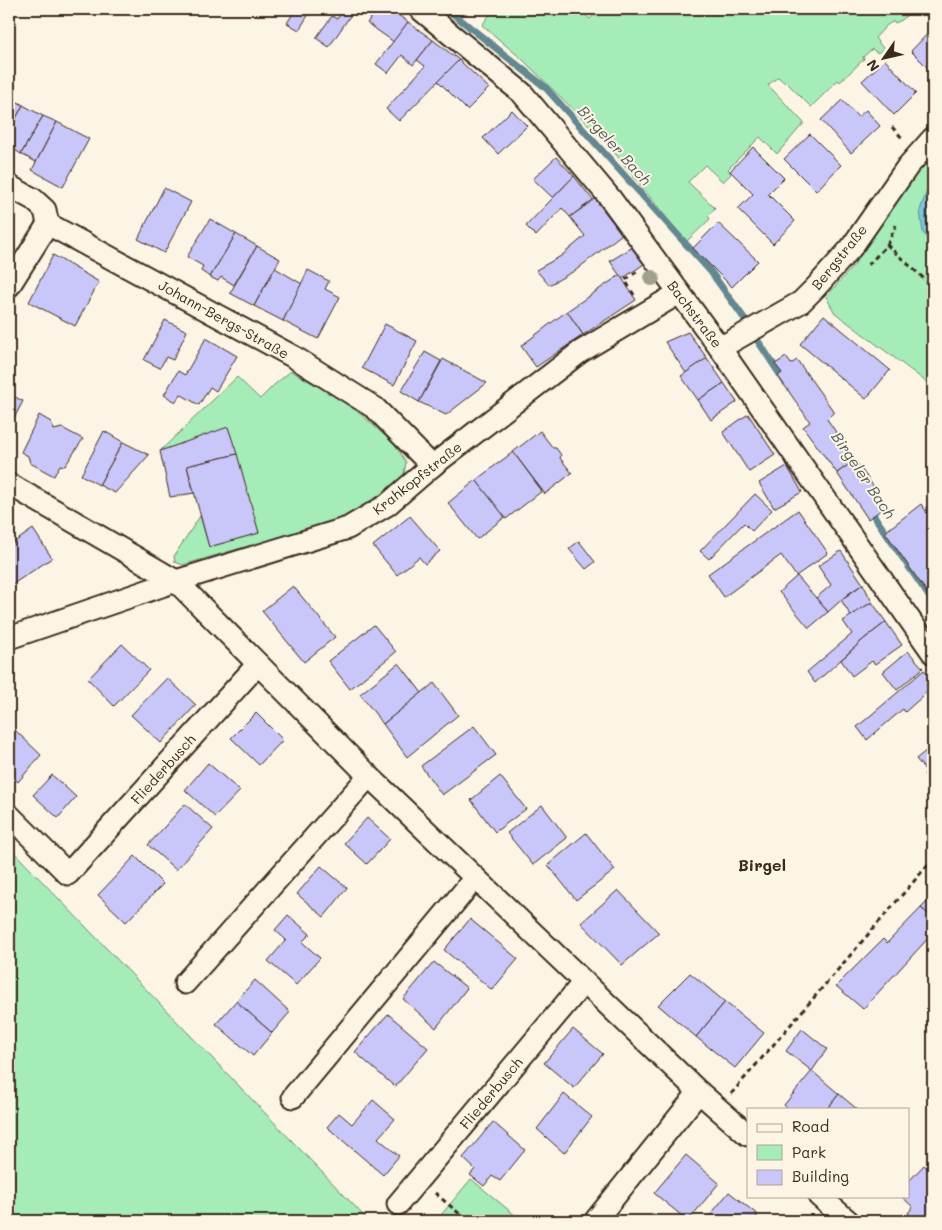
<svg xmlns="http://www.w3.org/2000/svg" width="942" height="1230" viewBox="0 0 942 1230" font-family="Mali,sans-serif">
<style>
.green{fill:#a5ecb9;stroke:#708b6c}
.water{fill:#7dc7dd;stroke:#638891}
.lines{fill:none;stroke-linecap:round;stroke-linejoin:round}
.shore{stroke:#55696a;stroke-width:1}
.stream{stroke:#638891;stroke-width:7}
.building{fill:#c9c6f9;stroke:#3b2a1e}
.minor-casing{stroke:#3b2a1e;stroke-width:25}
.path{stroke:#3b2a1e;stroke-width:3;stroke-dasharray:5 4;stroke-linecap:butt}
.minor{stroke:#fcf5e5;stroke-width:21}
.tree{fill:#a1a08d}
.labels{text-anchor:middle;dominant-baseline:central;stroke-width:4;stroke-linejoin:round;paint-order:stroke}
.street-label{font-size:14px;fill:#3b2a1e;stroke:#fcf5e5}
.water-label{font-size:15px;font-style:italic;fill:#4f5957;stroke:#fcf5e5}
.quarter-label{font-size:16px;font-weight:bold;fill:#3b2a1e;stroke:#fcf5e5}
</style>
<rect width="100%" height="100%" fill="#fcf5e5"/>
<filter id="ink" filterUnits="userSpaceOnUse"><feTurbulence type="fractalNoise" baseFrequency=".02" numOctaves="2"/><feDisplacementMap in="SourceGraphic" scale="10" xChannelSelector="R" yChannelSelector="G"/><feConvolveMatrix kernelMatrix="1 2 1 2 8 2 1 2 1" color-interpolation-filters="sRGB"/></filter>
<g filter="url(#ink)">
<g class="green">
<path d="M494 9H578L590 19 596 13 592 9H907L910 12 902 20 895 23 894 21 887 25 875 38 883 48 878 53 872 49 863 57 864 59 840 82 838 80 811 107 786 82 785 83 778 77 768 85 804 123 777 154 760 137 728 169 731 174 723 182 705 165 688 182 715 208 708 216 710 219 686 242 606 142 523 60 482 25Z"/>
<path d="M933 152V387L835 313 826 297 854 265 913 174Z"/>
<path d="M291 371 350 404 395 445 406 462 404 475 399 480 402 484 367 509 255 554 251 545 183 565 175 562 174 556 200 516 209 547 259 533 228 428 160 451 237 377 260 399 275 384Z"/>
<path d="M9 847 369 1221H9Z"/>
<path d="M471 1179 522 1221H436Z"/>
</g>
<path class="water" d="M933 182V244L923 233 920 210 928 188Z"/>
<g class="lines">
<path class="shore" d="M933 190C926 204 921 223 933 237"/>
<g class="stream">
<path d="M447 9 545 87 711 272 744 318"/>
<path d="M756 338 785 382"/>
<path d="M868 507 933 602"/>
</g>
</g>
<g class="building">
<path d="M296 9H312L299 30 287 23Z"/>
<path d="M344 9H360L356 15 352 13 329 47 316 38 332 16 337 19Z"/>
<path d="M378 9H390L408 22 394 42 367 23Z"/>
<path d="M408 22 433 40 413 65 402 55 388 73 376 64Z"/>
<path d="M933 28V73L911 51Z"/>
<path d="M433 40 459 60 399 121 386 109 425 66 417 60Z"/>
<path d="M459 60 489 88 467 110 438 81Z"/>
<path d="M885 60 916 93 894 115 862 81Z"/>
<path d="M9 97 23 105 9 132Z"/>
<path d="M842 100 858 117 866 110 880 126 851 153 821 120Z"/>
<path d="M23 105 43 116 21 154 9 146V132Z"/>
<path d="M512 110 527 126 498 154 483 138Z"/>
<path d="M43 116 57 122 36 162 21 154Z"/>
<path d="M57 122 89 139 63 187 32 170Z"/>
<path d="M810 134 841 165 816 191 784 159Z"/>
<path d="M753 147 784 178 768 194 795 221 773 244 738 209 753 194 730 171Z"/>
<path d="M556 157 574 176 553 198 533 179Z"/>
<path d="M574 176 593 200 570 217 562 208 536 236 526 226Z"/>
<path d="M164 188 191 202 164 253 138 239Z"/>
<path d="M595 199 622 234 576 270 549 285 536 270 561 256 585 236 570 217Z"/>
<path d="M210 219 236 234 210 277 201 271 203 266 187 257Z"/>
<path d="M718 223 758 261 732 287 693 248Z"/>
<path d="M236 234 257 246 234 285 221 277 218 281 210 277Z"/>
<path d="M257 246 280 259 254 306 230 293Z"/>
<path d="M633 247 644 264 622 279 610 261Z"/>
<path d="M53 255 99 282 75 326 29 302Z"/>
<path d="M275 268 302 284 283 321 254 306Z"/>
<path d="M308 270 329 281 325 289 340 297 318 339 283 321Z"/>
<path d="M620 275 636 300 583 335 567 311Z"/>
<path d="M567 311 583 335 536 367 521 346Z"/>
<path d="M824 315 890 370 866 399 800 344Z"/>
<path d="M165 320 187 331 173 360 166 357 160 368 144 360Z"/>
<path d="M385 324 417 341 394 385 362 368Z"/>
<path d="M688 332 707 358 686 373 665 342Z"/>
<path d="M206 338 237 356 216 391 210 387 199 405 180 394 176 402 164 395 178 371 185 375Z"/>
<path d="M425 352 441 361 419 402 401 391Z"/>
<path d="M786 357 791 364 797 360 834 412 827 419 855 460 837 473 803 427 810 422 778 376 782 373 775 364Z"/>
<path d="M707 358 724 383 698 400 681 376Z"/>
<path d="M443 359 487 383 446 415 419 402Z"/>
<path d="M724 383 737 402 711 420 698 400Z"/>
<path d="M9 394 23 401 9 428Z"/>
<path d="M748 414 775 455 749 472 723 432Z"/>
<path d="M39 415 51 422 54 430 62 428 83 439 65 466 60 465 54 476 30 463 28 456 21 452Z"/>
<path d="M228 427 237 454 187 466 194 493 170 497 160 451Z"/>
<path d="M104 431 123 442 99 485 81 475Z"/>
<path d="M540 431 553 448H556L561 455 560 458 572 473 545 494 513 452Z"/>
<path d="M123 442 149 455 115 493 99 485Z"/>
<path d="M513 452 542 491 506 519 476 480Z"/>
<path d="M237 454 259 533 209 547 187 466Z"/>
<path d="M855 460 887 506 868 519 837 473Z"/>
<path d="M787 466 802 492 774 508 759 483Z"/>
<path d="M476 480 505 517 477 539 448 503Z"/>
<path d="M755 494 772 510 752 531 744 523 709 559 700 551Z"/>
<path d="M921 504 933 521V601L885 532Z"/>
<path d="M798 510 828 553 796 576 781 555 724 597 708 574Z"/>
<path d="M410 516 440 551 425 564 419 557 397 575 373 546Z"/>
<path d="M33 529 52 558 13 584 9 578V546Z"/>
<path d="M579 541 595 562 586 569 569 549Z"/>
<path d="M841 551 863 584 848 594 828 612 816 598 831 585 818 566Z"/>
<path d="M797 576 828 612 809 628 779 592Z"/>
<path d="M863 584 872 602 851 616 841 600Z"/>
<path d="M293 586 335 637 304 662 262 611Z"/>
<path d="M872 602 886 622 864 639 815 683 807 672 852 634 843 621Z"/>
<path d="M886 622 902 645 875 664 872 661 852 676 841 660 864 639Z"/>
<path d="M374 625 396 652 350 689 328 661Z"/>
<path d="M122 644 149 670 114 706 88 679Z"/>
<path d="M908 651 923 668 897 690 883 672Z"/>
<path d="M399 663 422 693 383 724 360 694Z"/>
<path d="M924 670 933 680V687L905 712 903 709 867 740 857 727Z"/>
<path d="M167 678 196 705 161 743 131 715Z"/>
<path d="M434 683 458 715 407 757 383 724Z"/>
<path d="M256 713 283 740 259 765 231 738Z"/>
<path d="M474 726 496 755 442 795 421 766Z"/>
<path d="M15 730 41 755 18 782 9 774V737Z"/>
<path d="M933 745V780L930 782 924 774 927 772 916 759Z"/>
<path d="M208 763 240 791 215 817 185 790Z"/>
<path d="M52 775 76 797 58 818 33 795Z"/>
<path d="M500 776 526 809 495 832 471 800Z"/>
<path d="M185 804 213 829 176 870 148 845Z"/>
<path d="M542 805 567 838 533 865 507 833Z"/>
<path d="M367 818 390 839 367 864 344 843Z"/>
<path d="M586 833 615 870 576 900 548 865Z"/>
<path d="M135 856 163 884 126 922 98 895Z"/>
<path d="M321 866 347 888 324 917 297 894Z"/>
<path d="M618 890 659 933 622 965 581 923Z"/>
<path d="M933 896V918L921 908Z"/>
<path d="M921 908 933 918V933L863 1009 836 986 883 939 887 943Z"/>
<path d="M288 915 310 934 302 942 320 958 296 985 268 961 286 940 275 930Z"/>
<path d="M470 919 518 959 492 990 444 950Z"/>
<path d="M434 962 467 988 436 1028 403 999Z"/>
<path d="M690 973 725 1002 696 1037 658 1005Z"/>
<path d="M255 980 290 1012 272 1033 236 1001Z"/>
<path d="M236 1001 272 1033 253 1056 216 1024Z"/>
<path d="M725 1002 764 1033 735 1068 696 1037Z"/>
<path d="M388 1014 428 1048 395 1087 355 1052Z"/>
<path d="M573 1029 603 1054 574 1088 544 1063Z"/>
<path d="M802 1029 827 1049 812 1071 786 1051Z"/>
<path d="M812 1071 839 1094 827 1109H788L784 1105Z"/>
<path d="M564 1094 592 1117 564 1153 537 1129Z"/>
<path d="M839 1094 857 1109H827Z"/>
<path d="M373 1100 395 1119 378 1138 399 1156 383 1175 327 1127 339 1113 352 1124Z"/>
<path d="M493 1122 525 1150 500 1181 492 1176 484 1186 470 1175 475 1169 463 1158Z"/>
<path d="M686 1155 719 1183 688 1221 654 1193Z"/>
<path d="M924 1165 933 1173V1213L926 1221H919L908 1213 913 1207 901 1196H908V1182Z"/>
<path d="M729 1192 758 1215 753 1221H711L707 1219Z"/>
</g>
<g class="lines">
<g class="minor-casing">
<g id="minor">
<path d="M420 9 522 93 610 198 720 348 933 653"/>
<path d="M9 186 33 199 45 210 48 224 294 357 375 408 432 466"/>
<path d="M9 286 48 224"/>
<path d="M720 348 801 302 816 287 851 248 908 166 933 138"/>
<path d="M9 484 176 581 369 776 699 1092 748 1135"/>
<path d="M9 638 176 581 348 528 387 505 432 466 580 352 679 293"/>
<path d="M9 815 68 874 258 664"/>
<path d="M185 983 369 776"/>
<path d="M293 1097 475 878"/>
<path d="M819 1196 848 1221"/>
<path d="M398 1204 584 982"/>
<path d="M595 1221 699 1092"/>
</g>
</g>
<g class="path">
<path d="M892 127 904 140"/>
<path d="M887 245 896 225"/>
<path d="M868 265 887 245 933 287"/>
<path d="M634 295 625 280 638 271"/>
<path d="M731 1094 933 859"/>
<path d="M435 1193 468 1221"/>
</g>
<use href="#minor" class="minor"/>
</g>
<circle class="tree" cx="652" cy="278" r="8"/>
</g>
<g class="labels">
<g class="street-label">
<text transform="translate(839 257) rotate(-51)">Bergstraße</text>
<text transform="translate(695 314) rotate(53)">Bachstraße</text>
<text transform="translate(224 319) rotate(29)">Johann-Bergs-Straße</text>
<text transform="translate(417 478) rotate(-38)">Krahkopfstraße</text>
<text transform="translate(163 769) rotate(-48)">Fliederbusch</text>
<text transform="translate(491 1093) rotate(-50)">Fliederbusch</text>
</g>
<g class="water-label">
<text transform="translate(615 145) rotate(48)">Birgeler Bach</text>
<text transform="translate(864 475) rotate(56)">Birgeler Bach</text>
</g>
<g class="quarter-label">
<text x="762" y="864">Birgel</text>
</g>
</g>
<rect width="942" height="1230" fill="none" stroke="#fcf5e5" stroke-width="30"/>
<rect x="15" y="15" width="912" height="1200" fill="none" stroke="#3b2a1e" stroke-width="2" filter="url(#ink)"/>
<rect x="747" y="1108" width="162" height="90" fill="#fcf5e5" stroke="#afa495"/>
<rect x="757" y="1124" width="25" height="8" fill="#fcf5e5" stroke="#afa495"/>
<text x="792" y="1132" font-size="15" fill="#3b2a1e">Road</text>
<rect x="757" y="1145" width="25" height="15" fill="#a5ecb9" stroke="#afa495"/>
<text x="792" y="1158" font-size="15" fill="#3b2a1e">Park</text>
<rect x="757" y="1170" width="25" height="15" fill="#c9c6f9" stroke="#afa495"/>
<text x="792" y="1182" font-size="15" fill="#3b2a1e">Building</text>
<g transform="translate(884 58) rotate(236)" stroke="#fcf5e5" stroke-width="4" paint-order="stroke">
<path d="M0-4L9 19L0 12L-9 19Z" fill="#3b2a1e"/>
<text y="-8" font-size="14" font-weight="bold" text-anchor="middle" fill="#3b2a1e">N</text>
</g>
</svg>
